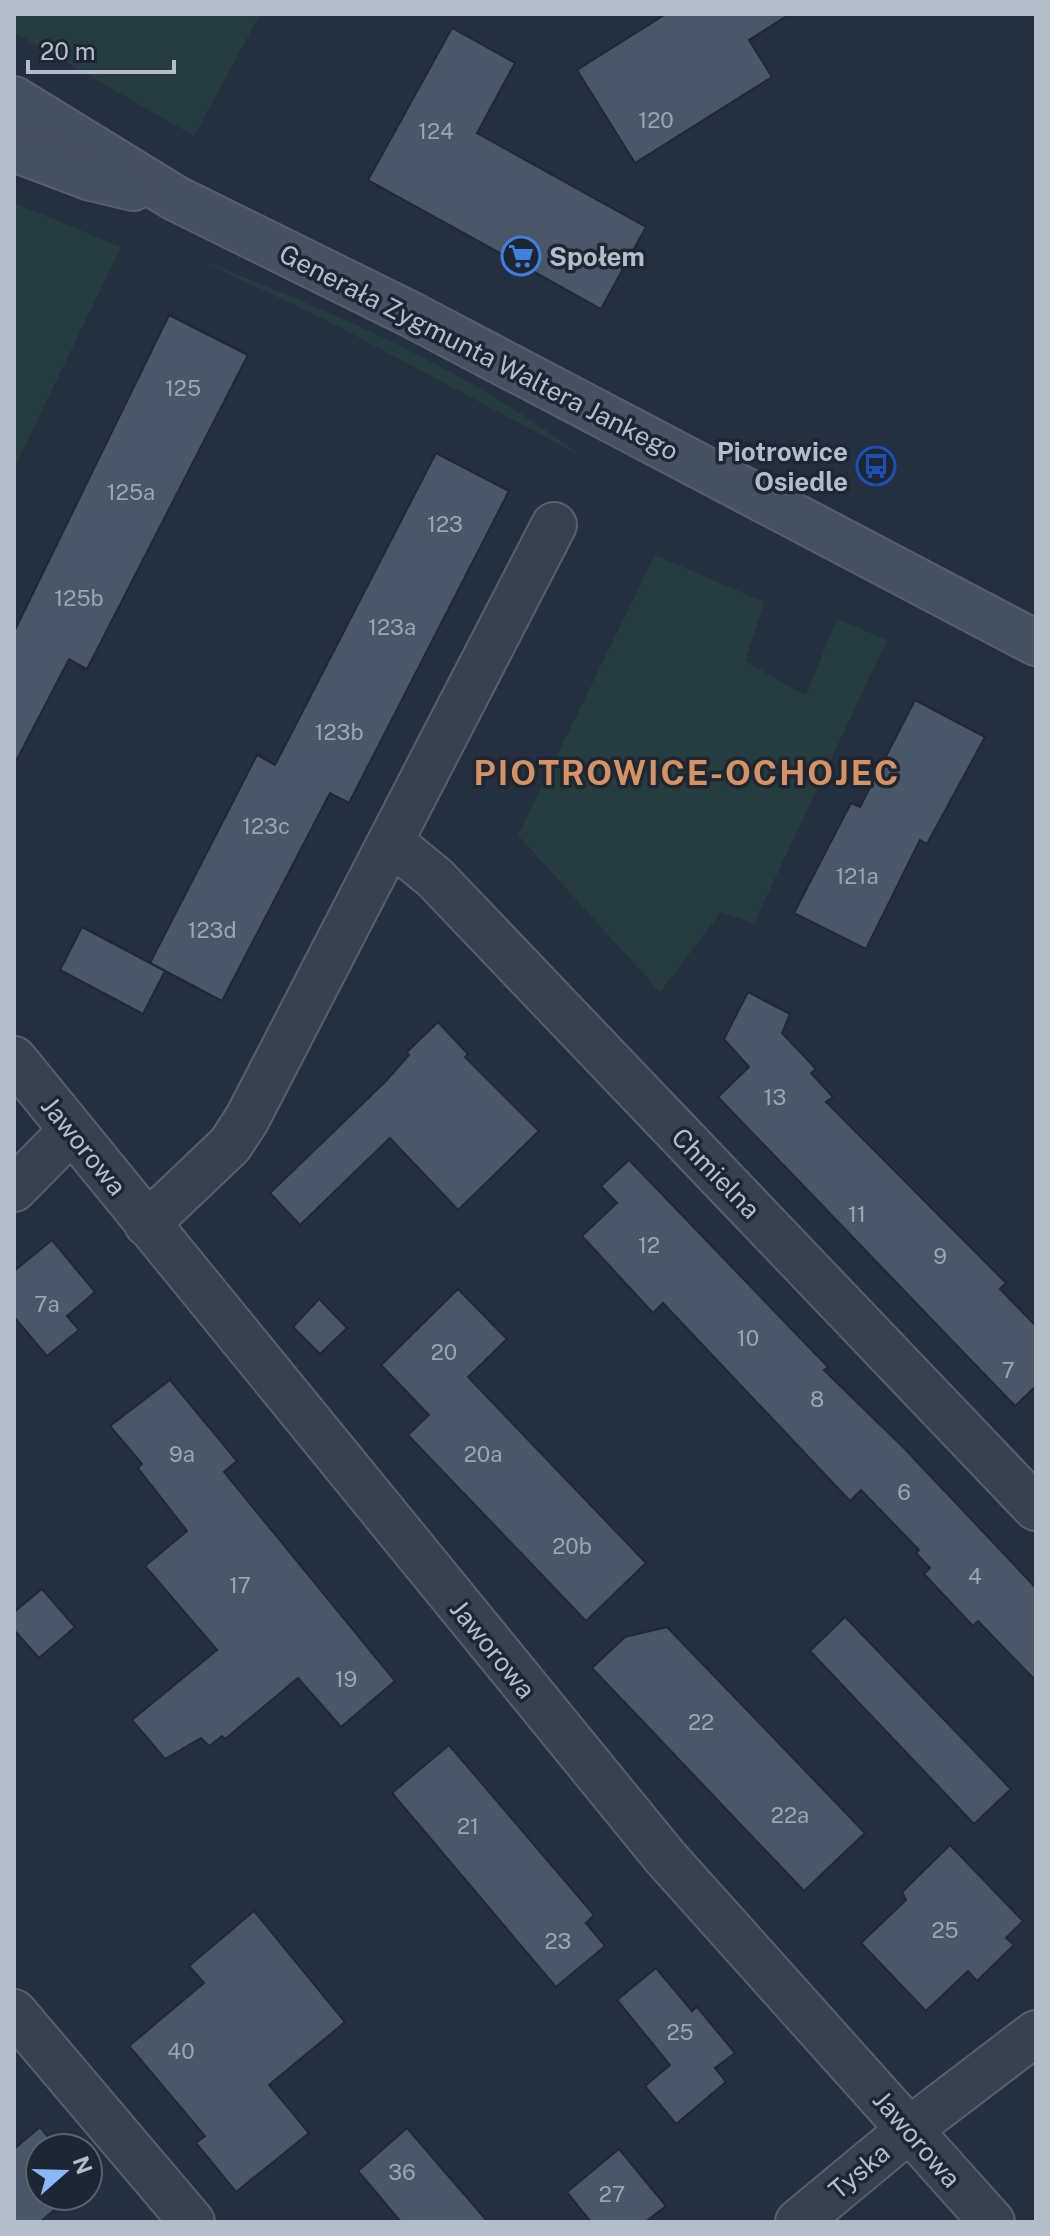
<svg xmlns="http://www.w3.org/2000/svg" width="1050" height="2236" viewBox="0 0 1050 2236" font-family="'Public Sans',sans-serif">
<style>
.green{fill:#263d40}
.building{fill:#4a5768;stroke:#1f2936;stroke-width:2}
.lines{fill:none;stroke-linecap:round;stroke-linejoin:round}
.street-casing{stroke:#56606d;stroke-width:48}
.secondary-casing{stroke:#56606d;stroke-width:48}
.street{stroke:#38424f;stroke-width:44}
.secondary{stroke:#465162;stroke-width:44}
.labels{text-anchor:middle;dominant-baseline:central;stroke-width:7;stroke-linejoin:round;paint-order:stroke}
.number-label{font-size:22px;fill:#9aa4b2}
.poi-label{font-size:26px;font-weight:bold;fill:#b4bdca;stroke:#1d2734;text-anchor:start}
.street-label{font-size:26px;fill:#b4bdca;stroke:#1d2734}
.district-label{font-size:34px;font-weight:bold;letter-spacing:2px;fill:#d69262;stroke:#1d2734}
</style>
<rect width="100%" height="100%" fill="#24303f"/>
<g class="green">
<path d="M14 14H260L194 136 14 32Z"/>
<path d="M14 203 121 247 14 468Z"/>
<path d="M202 261C335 312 466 369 581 456L328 321Z"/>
<path d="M655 555 764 602 745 661 806 696 837 619 887 640 754 923 721 912 660 992 518 835Z"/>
</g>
<g class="building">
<path d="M666 14H790L749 40 772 77 635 163 577 70Z"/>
<path d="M452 28 515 63 477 133 646 227 601 309 368 180Z"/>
<path d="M169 315 248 355 87 669 69 659 14 765V632Z"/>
<path d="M436 453 509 491 349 803 330 793 222 1001 150 963 257 755 275 765Z"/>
<path d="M915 700 985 737 927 844 920 840 866 949 794 913 851 803 860 807Z"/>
<path d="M82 927 165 971 143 1014 60 970Z"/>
<path d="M748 992 790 1014 782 1033 816 1069 811 1073 833 1097 826 1102 1006 1283 1000 1289 1036 1326V1386L1015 1406 718 1097 749 1067 724 1039Z"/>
<path d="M438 1022 468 1054 465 1057 539 1131 458 1210 390 1138 300 1225 270 1193 386 1081 409 1055 407 1052Z"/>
<path d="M629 1160 828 1367 824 1370 904 1448 1036 1588V1681L978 1621 973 1626 924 1574 930 1568 916 1553 919 1550 861 1490 850 1501 663 1303 653 1313 582 1236 617 1203 601 1186Z"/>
<path d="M52 1240 95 1292 67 1316 79 1330 47 1356 14 1317V1271Z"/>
<path d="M458 1289 507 1339 468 1377 646 1563 586 1621 408 1435 429 1415 381 1365Z"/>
<path d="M319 1299 347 1328 320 1354 293 1327Z"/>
<path d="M170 1380 237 1461 224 1472 395 1681 341 1727 298 1678 225 1739 222 1736 209 1746 201 1738 165 1759 132 1720 217 1650 145 1566 187 1531 138 1468 142 1464 110 1426Z"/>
<path d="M42 1589 75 1627 39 1658 14 1630V1612Z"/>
<path d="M845 1617 1011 1789 974 1824 810 1651Z"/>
<path d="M667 1627 865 1833 804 1891 592 1668 625 1637Z"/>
<path d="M449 1745 594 1915 586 1923 605 1946 556 1987 392 1793Z"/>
<path d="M950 1845 1023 1921 1006 1938 1014 1945 977 1981 968 1971 926 2011 861 1943 906 1900 902 1892Z"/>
<path d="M254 1911 345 2022 269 2085 309 2133 236 2192 196 2143 205 2136 129 2046 204 1983 189 1966Z"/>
<path d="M656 1968 692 2011 697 2007 735 2053 715 2068 726 2082 676 2124 645 2086 670 2065 617 2000Z"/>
<path d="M40 2127 57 2148H40V2196H71L40 2222H14V2149Z"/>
<path d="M407 2128 488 2222H401L358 2171Z"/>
<path d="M619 2149 666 2206 645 2222H591L567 2192Z"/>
</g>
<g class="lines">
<g class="street-casing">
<g id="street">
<path d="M391 842 435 878 1036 1508"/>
<path d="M14 1059 665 1857 992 2222"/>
<path d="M14 1189 71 1131"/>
<path d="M147 1224 230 1145 247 1119 554 525"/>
<path d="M14 2012 192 2222"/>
<path d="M798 2222 910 2129 1036 2033"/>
</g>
</g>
<g class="secondary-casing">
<g id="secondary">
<path d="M14 99 175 198 410 314 1036 643"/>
<path d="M14 149 91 178 133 188"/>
</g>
</g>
<use href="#street" class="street"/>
<use href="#secondary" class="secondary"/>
</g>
<defs>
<g id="supermarket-ring" transform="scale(2)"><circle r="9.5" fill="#1d2734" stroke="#3f7fe0" stroke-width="1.5"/><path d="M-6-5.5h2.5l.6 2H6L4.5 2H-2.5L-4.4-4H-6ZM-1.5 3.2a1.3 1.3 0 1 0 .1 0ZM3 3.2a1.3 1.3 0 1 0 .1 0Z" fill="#3f7fe0"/></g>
<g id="bus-ring" transform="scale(2)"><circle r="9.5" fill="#1d2734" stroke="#1a4fb4" stroke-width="1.5"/><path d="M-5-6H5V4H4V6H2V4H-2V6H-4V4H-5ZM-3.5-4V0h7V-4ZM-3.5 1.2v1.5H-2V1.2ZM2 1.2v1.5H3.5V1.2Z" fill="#1a4fb4"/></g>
</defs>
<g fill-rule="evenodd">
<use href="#supermarket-ring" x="521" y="256"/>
<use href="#bus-ring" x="876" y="466"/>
</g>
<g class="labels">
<g class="number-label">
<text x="656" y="120">120</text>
<text x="436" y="131">124</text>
<text x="183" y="388">125</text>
<text x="131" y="492">125a</text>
<text x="445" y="524">123</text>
<text x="79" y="598">125b</text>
<text x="392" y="627">123a</text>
<text x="339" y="732">123b</text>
<text x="266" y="826">123c</text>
<text x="857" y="876">121a</text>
<text x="212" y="930">123d</text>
<text x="775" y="1097">13</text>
<text x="857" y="1214">11</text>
<text x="649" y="1245">12</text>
<text x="940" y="1256">9</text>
<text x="47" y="1304">7a</text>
<text x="748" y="1338">10</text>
<text x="444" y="1352">20</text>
<text x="1008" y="1370">7</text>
<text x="817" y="1399">8</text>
<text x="182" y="1454">9a</text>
<text x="483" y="1454">20a</text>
<text x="904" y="1492">6</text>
<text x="572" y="1546">20b</text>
<text x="975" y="1576">4</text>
<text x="240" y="1585">17</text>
<text x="346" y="1679">19</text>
<text x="701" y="1722">22</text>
<text x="790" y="1815">22a</text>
<text x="468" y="1826">21</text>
<text x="945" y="1930">25</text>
<text x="558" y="1941">23</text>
<text x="680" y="2032">25</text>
<text x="181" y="2051">40</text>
<text x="402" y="2172">36</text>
<text x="612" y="2194">27</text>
</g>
<g class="poi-label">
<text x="549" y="256">Społem</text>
<text x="848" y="451" text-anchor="end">Piotrowice<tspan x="848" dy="30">Osiedle</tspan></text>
</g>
<g class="street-label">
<text transform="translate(479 352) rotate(27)">Generała Zygmunta Waltera Jankego</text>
<text transform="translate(84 1146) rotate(51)">Jaworowa</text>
<text transform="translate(716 1173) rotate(46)">Chmielna</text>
<text transform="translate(493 1649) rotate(51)">Jaworowa</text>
<text transform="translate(917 2139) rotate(49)">Jaworowa</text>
<text transform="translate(859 2171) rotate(-40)">Tyska</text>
</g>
<g class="district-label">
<text x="687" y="773">PIOTROWICE-OCHOJEC</text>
</g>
</g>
<rect width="1050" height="2236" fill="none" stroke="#b4bdca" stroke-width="32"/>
<g transform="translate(64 2172) rotate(70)"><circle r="38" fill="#1d2734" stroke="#596370" stroke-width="2"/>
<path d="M0-6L14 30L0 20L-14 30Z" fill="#8ab8f9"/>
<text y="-12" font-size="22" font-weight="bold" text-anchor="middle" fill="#b4bdca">N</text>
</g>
<path d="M28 60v12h146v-12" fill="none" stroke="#b4bdca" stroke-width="4"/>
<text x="40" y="60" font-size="24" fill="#b4bdca" stroke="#1d2734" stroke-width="6" paint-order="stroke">20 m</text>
</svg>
